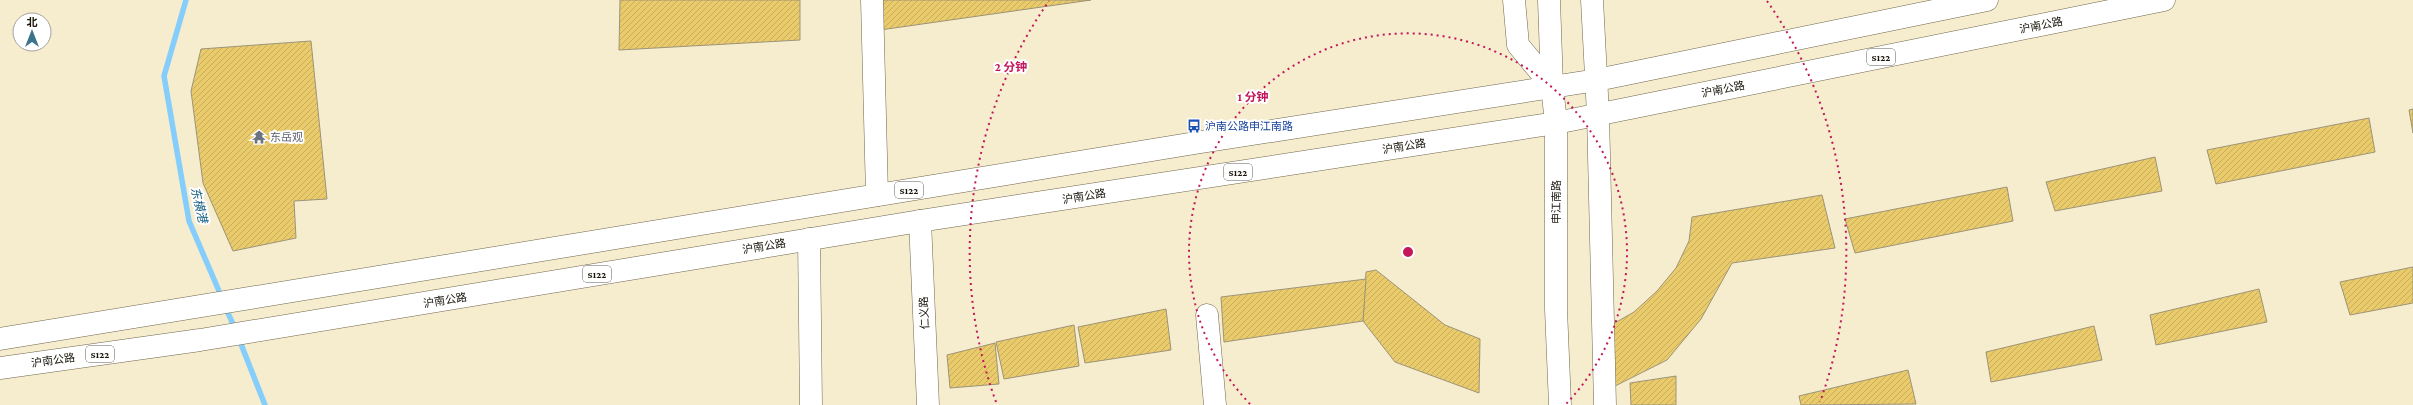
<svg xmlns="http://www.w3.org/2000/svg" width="2413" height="405" viewBox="0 0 2413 405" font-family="'Crimson Pro','Noto Sans SC',serif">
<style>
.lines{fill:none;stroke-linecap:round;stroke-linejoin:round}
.stream{stroke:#85cefb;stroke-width:5.5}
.building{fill:url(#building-hatch);stroke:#9d9478}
.minor-casing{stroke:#6f664b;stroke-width:23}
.tertiary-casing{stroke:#6f664b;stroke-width:23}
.secondary-casing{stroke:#6f664b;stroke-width:23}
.primary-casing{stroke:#6f664b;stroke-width:23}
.minor{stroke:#fff;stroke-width:22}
.tertiary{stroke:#fff;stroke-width:22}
.secondary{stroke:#fff;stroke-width:22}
.primary{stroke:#fff;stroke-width:22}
.ring{fill:none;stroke:#c2185b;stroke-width:2;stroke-dasharray:2 4}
.labels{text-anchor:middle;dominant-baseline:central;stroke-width:4;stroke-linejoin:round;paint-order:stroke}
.shield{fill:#fff;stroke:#5d5a54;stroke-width:1}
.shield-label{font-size:10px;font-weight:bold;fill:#18140a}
.street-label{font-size:11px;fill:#18140a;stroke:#fff}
.transit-label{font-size:11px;fill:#164399;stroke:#fff;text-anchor:start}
.worship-label{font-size:11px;fill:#5b616d;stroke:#fff;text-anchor:start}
.water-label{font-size:12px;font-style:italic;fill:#135d82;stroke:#fff}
.centre{fill:#c2185b;stroke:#fff;stroke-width:2}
.ring-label{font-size:12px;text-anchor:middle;font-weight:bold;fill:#c2185b;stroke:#fff;stroke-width:4;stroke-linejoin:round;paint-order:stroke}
</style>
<defs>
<pattern id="building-hatch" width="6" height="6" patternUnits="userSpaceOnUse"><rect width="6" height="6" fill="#eacb6c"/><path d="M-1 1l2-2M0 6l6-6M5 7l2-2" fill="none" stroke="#c8ad5c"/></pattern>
</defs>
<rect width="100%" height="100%" fill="#f6ecce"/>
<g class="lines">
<g class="stream">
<path d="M186 0 164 76 189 221 222 298"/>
<path d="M225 306 235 329"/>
<path d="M239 339 265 405"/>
</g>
</g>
<g class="building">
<path d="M620 0H800V40L619 50Z"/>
<path d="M876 0H1091L880 30Z"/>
<path d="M311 41 327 199 294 201 296 238 233 251 203 183 191 91 201 49Z"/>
<path d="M2413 109V133L2409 110Z"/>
<path d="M2369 118 2375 152 2216 184 2207 150Z"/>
<path d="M2155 157 2162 191 2055 211 2046 182Z"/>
<path d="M2007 187 2013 221 1855 253 1845 219Z"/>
<path d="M1822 195 1835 248 1732 263 1701 319 1667 360 1613 387V324L1634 312 1657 291 1676 268 1689 241 1692 217Z"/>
<path d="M2413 267V303L2350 315 2340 282Z"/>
<path d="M1376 270 1445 325 1480 339 1479 393 1395 362 1363 321 1366 272Z"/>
<path d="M1366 279 1363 321 1224 342 1221 297Z"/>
<path d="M2259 289 2267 322 2156 345 2150 315Z"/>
<path d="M1166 309 1171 350 1085 363 1078 327Z"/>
<path d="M1074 325 1079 366 1004 379 996 342Z"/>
<path d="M2094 326 2102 360 1991 382 1986 352Z"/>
<path d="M995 343 999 384 950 388 947 355Z"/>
<path d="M1908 370 1916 404 1801 405 1799 396Z"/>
<path d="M1676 376V405H1631L1630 383Z"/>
</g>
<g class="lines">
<g class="minor-casing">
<g id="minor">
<path d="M872 0 877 195"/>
<path d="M809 239 811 405"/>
<path d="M1207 315 1215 405"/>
</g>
</g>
<g class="tertiary-casing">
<path id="tertiary" d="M920 221 928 405"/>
</g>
<g class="secondary-casing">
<g id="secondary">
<path d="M1598 114 1605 405"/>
<path d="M1556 123V309L1560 405"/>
</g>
</g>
<g class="primary-casing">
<g id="primary">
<path d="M1514 0 1518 45 1552 86"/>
<path d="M1549 0 1552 86 1556 123"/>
<path d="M1592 0 1598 114"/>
<path d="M0 339 1195 143 1597 80 1987 0"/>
<path d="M0 368 200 340 920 221 1556 123 2164 0"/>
</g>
</g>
<use href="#minor" class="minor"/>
<use href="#tertiary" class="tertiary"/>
<use href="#secondary" class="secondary"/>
<use href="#primary" class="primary"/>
</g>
<g class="ring">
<path d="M1250 404A219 219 0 1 1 1566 404"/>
<path d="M996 402A438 438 0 0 1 1049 1M1767 1A438 438 0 0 1 1820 402"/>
</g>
<defs>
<g id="bus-bare" transform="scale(1.08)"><path d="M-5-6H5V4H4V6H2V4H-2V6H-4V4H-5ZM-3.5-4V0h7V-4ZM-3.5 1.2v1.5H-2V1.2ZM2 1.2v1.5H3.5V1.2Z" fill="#1a4fb4" stroke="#fff" stroke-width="2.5" paint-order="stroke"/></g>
<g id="temple-bare" transform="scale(1.08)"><path d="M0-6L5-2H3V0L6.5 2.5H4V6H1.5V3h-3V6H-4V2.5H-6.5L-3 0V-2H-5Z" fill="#6b7280" stroke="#fff" stroke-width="2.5" paint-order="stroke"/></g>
</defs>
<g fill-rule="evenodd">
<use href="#bus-bare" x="1194" y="126"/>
<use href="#temple-bare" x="259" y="137"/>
</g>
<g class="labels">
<g class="shield">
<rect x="1867" y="49" width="28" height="16" rx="3"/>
<rect x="1224" y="164" width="28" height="16" rx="3"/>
<rect x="895" y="182" width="28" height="16" rx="3"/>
<rect x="583" y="266" width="28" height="16" rx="3"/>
<rect x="86" y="346" width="28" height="16" rx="3"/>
</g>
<g class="shield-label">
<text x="1881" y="57">S122</text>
<text x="1238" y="172">S122</text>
<text x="909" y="190">S122</text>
<text x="597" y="274">S122</text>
<text x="100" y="354">S122</text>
</g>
<g class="street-label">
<text transform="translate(2041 25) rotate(-11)">沪南公路</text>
<text transform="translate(1723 89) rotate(-11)">沪南公路</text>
<text transform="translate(1404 146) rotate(-9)">沪南公路</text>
<text transform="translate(1084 196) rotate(-9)">沪南公路</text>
<text transform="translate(1556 202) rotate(-90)">申江南路</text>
<text transform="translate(764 246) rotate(-9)">沪南公路</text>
<text transform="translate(445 300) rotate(-9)">沪南公路</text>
<text transform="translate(924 313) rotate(-93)">仁义路</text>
<text transform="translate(53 360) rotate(-8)">沪南公路</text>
</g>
<g class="transit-label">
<text x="1205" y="126">沪南公路申江南路</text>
</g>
<g class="worship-label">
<text x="270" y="137">东岳观</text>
</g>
<g class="water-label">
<text transform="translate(199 205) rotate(77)">东横港</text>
</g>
</g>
<circle cx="1408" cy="252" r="6" class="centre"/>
<g class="ring-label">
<text x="1011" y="71">2 分钟</text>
<text x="1253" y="101">1 分钟</text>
</g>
<g transform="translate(32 32)"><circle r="19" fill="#ffffff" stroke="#a3a19d"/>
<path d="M0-3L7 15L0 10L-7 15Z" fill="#3b738d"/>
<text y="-6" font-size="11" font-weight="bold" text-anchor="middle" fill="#18140a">北</text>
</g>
</svg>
